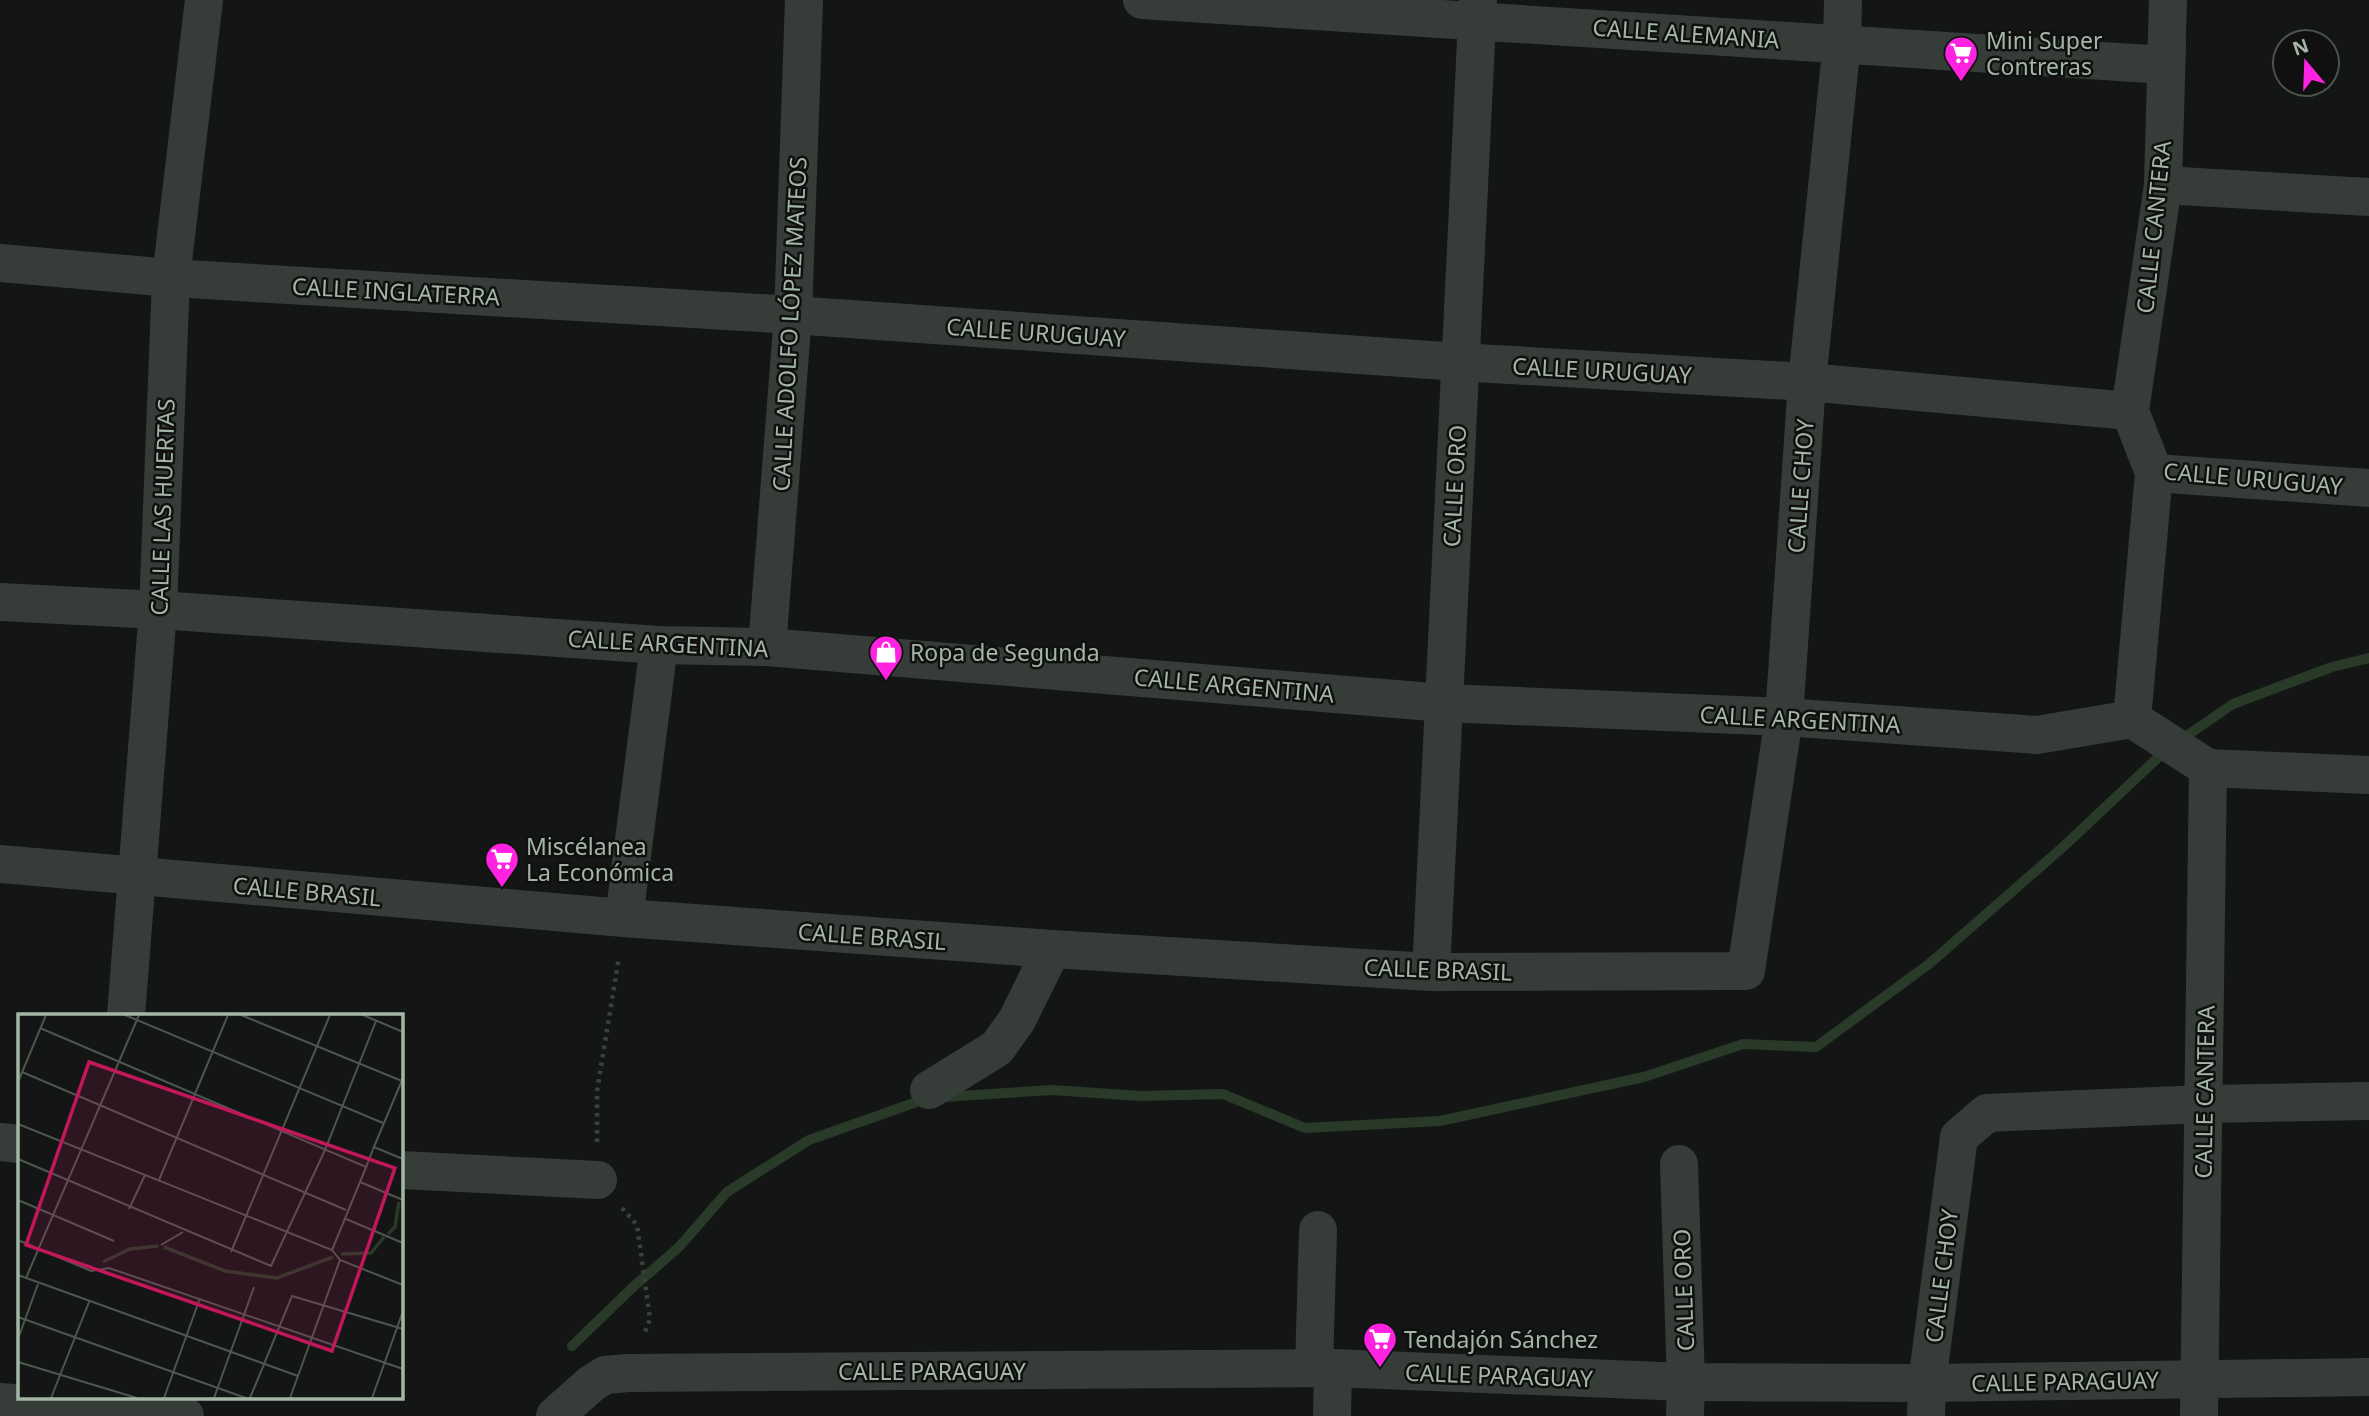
<svg xmlns="http://www.w3.org/2000/svg" width="2369" height="1416" viewBox="0 0 2369 1416" font-family="'Noto Sans',sans-serif">
<style>
.lines{fill:none;stroke-linecap:round;stroke-linejoin:round}
.stream{stroke:#2a3a29;stroke-width:10}
.path{stroke:#3a423c;stroke-width:4.5;stroke-dasharray:3.5 5;stroke-linecap:butt}
.minor{stroke:#363d38;stroke-width:38}
.labels{text-anchor:middle;dominant-baseline:central;stroke-width:5;stroke-linejoin:round;paint-order:stroke}
.street-label{font-size:23px;fill:#a4b7a7;stroke:#0f100f}
.poi-label{font-size:23px;fill:#a4b7a7;stroke:#0f100f;text-anchor:start}
.inset-river{fill:none;stroke:#2a3a29;stroke-width:3.5}
.inset-road{fill:none;stroke:#4d564f;stroke-width:2}
.view{fill:#c2185b;fill-opacity:0.15;stroke:#c2185b;stroke-width:3.5}
.inset-edge{fill:none;stroke:#a4b7a7;stroke-width:3.5}
</style>
<rect width="100%" height="100%" fill="#131614"/>
<g class="lines">
<g class="stream">
<path d="M2179 741 2233 704 2332 667 2369 658"/>
<path d="M572 1346 632 1288 679 1247 727 1192 809 1140 928 1098 1052 1090 1141 1096 1223 1094 1305 1128 1440 1121 1644 1077 1743 1044 1816 1047 1929 964 2063 847 2166 750"/>
</g>
<g class="path">
<path d="M597 1142V1091L619 957"/>
<path d="M622 1208 637 1225 650 1319 644 1335"/>
</g>
<g class="minor">
<path d="M1142 0 2166 65 2168 0"/>
<path d="M2163 185 2369 197"/>
<path d="M0 263 171 278 793 315 1459 362 1807 382 2130 411"/>
<path d="M2154 473 2369 488"/>
<path d="M0 602 158 610 659 645 767 647 1444 703 1784 717 2037 735 2132 719 2208 768 2369 775"/>
<path d="M767 647 793 315 804 0"/>
<path d="M2132 719 2154 473 2130 411 2163 185 2167 41"/>
<path d="M0 864 624 918 1052 949 1431 972 1746 971 1784 717 1807 382 1842 42 1843 0"/>
<path d="M624 918 659 645"/>
<path d="M1431 972 1478 0"/>
<path d="M126 1015 158 610 171 278 204 0"/>
<path d="M929 1090 997 1048 1017 1020 1052 949"/>
<path d="M0 1142 19 1144"/>
<path d="M1679 1164 1686 1382 1685 1416"/>
<path d="M401 1170 598 1180"/>
<path d="M1314 1368 1318 1230"/>
<path d="M0 1402 185 1416"/>
<path d="M555 1416 591 1384 605 1375 628 1373 1333 1368 1686 1382 1927 1383 2369 1377"/>
<path d="M1332 1416 1333 1368"/>
<path d="M1926 1416 1927 1383 1959 1137 1987 1113 2204 1104 2369 1101"/>
<path d="M2199 1416 2208 768"/>
</g>
</g>
<defs>
<g id="supermarket-pin" transform="scale(1.75)"><path d="M0 17L-7.5 6A9.5 9.5 0 1 1 7.5 6Z" fill="#ff22e1" stroke="#0f100f"/><path d="M-6-5.5h2.5l.6 2H6L4.5 2H-2.5L-4.4-4H-6ZM-1.5 3.2a1.3 1.3 0 1 0 .1 0ZM3 3.2a1.3 1.3 0 1 0 .1 0Z" fill="#fff"/></g>
<g id="shop-pin" transform="scale(1.75)"><path d="M0 17L-7.5 6A9.5 9.5 0 1 1 7.5 6Z" fill="#ff22e1" stroke="#0f100f"/><path d="M-5-2.5h2.3a2.7 3.5 0 0 1 5.4 0H5L5.5 6h-11ZM-1.5-2.5h3a1.5 2.3 0 0 0-3 0Z" fill="#fff"/></g>
</defs>
<g fill-rule="evenodd">
<use href="#supermarket-pin" x="1961" y="53"/>
<use href="#shop-pin" x="886" y="652"/>
<use href="#supermarket-pin" x="502" y="859"/>
<use href="#supermarket-pin" x="1380" y="1339"/>
</g>
<g class="labels">
<g class="street-label">
<text transform="translate(1686 33) rotate(4)">CALLE ALEMANIA</text>
<text transform="translate(2153 227) rotate(-84)">CALLE CANTERA</text>
<text transform="translate(396 291) rotate(3)">CALLE INGLATERRA</text>
<text transform="translate(789 324) rotate(-87)">CALLE ADOLFO LÓPEZ MATEOS</text>
<text transform="translate(1036 332) rotate(4)">CALLE URUGUAY</text>
<text transform="translate(1602 370) rotate(3)">CALLE URUGUAY</text>
<text transform="translate(2253 478) rotate(5)">CALLE URUGUAY</text>
<text transform="translate(1454 486) rotate(-87)">CALLE ORO</text>
<text transform="translate(1800 486) rotate(-86)">CALLE CHOY</text>
<text transform="translate(162 507) rotate(-88)">CALLE LAS HUERTAS</text>
<text transform="translate(668 643) rotate(3)">CALLE ARGENTINA</text>
<text transform="translate(1234 685) rotate(5)">CALLE ARGENTINA</text>
<text transform="translate(1800 719) rotate(3)">CALLE ARGENTINA</text>
<text transform="translate(307 891) rotate(5)">CALLE BRASIL</text>
<text transform="translate(872 936) rotate(4)">CALLE BRASIL</text>
<text transform="translate(1438 969) rotate(2)">CALLE BRASIL</text>
<text transform="translate(2204 1092) rotate(-89)">CALLE CANTERA</text>
<text transform="translate(1941 1276) rotate(-83)">CALLE CHOY</text>
<text transform="translate(1683 1290) rotate(-92)">CALLE ORO</text>
<text x="932" y="1371">CALLE PARAGUAY</text>
<text transform="translate(1499 1375) rotate(2)">CALLE PARAGUAY</text>
<text transform="translate(2065 1381) rotate(-1)">CALLE PARAGUAY</text>
</g>
<g class="poi-label">
<text x="1986" y="40">Mini Super<tspan x="1986" dy="26">Contreras</tspan></text>
<text x="910" y="652">Ropa de Segunda</text>
<text x="526" y="846">Miscélanea<tspan x="526" dy="26">La Económica</tspan></text>
<text x="1404" y="1339">Tendajón Sánchez</text>
</g>
</g>
<g transform="translate(18 1014)">
<rect width="385" height="385" fill="#131614"/>
<path class="inset-river" d="M370 220 377 213 381 188M146 233 207 257 259 264 315 243M323 240 353 239 366 223M85 248 112 235 140 232"/>
<path class="inset-road" d="M107 1 365 109M223 1 384 67M345 1 385 18M22 14 348 153 356 133 385 145M4 58 328 196M0 68 28 1M0 110 314 236 322 246 385 271M355 135 385 64M0 145 253 252 307 136 358 7M141 166 210 1M342 168 385 186M0 186 96 227M111 195 127 161M328 205 385 229M0 226 73 257 91 254 385 355M143 231 165 218M314 236 349 151M213 238 312 1M0 261 280 362M8 264 121 1M0 303 228 384M0 325 20 270M0 348 119 384M33 384 71 288M146 384 182 284M196 384 236 273M232 384 274 282 385 315M272 384 322 246M354 384 385 297"/>
<path class="view" d="M71 48 377 154 314 337 8 231Z"/>
<rect width="385" height="385" class="inset-edge"/>
</g>
<g transform="translate(2306 63) rotate(341)"><circle r="33" fill="#0f100f" stroke="#4b534c" stroke-width="2"/>
<path d="M0-5L12 26L0 18L-12 26Z" fill="#ff22e1"/>
<text y="-10" font-size="19" font-weight="bold" text-anchor="middle" fill="#a4b7a7">N</text>
</g>
</svg>
